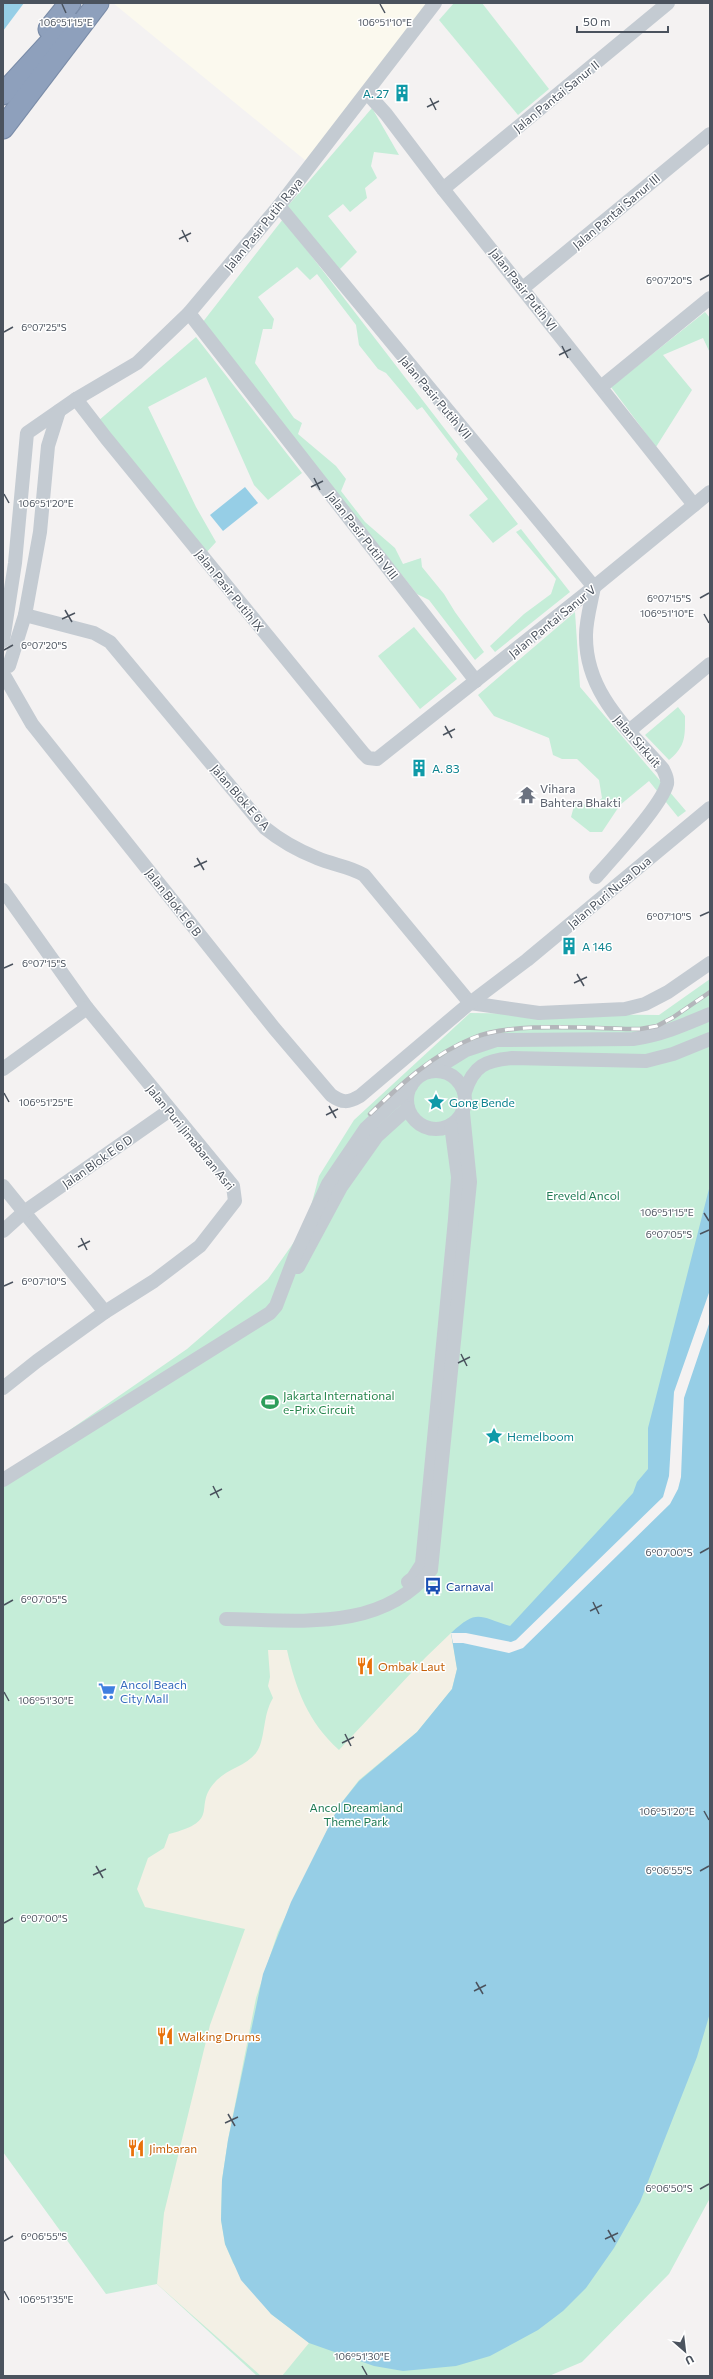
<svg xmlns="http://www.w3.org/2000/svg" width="713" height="2379" viewBox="0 0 713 2379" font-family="Commissioner,sans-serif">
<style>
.commercial{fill:#fbf9ee}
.green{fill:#c5edd8}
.sand{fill:#f3f0e5}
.water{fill:#96cee6}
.pier{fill:#f4f2f2}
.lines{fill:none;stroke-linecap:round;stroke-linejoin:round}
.highway-casing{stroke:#798ba7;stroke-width:23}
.minor{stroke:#c4cbd2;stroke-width:14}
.highway{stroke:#8ea0bc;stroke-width:21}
.rail-casing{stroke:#b4b6bb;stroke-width:4.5}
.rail{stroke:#fff;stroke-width:3;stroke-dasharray:9;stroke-linecap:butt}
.ticks{fill:none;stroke:#4b535e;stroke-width:1.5}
.labels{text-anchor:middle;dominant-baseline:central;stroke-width:3;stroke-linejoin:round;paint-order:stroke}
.culture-label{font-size:12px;fill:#0d838f;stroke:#fff;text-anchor:start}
.street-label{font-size:12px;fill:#4b535e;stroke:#fff}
.worship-label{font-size:12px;fill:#5b616d;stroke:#fff;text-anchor:start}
.park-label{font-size:12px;fill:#207b55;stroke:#fff}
.leisure-label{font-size:12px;fill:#27864d;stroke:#fff;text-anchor:start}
.transit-label{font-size:12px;fill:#164399;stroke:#fff;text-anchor:start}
.food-label{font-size:12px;fill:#c56008;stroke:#fff;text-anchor:start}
.shop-label{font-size:12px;fill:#366cbe;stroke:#fff;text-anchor:start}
.ticks-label{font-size:10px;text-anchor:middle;fill:#4b535e;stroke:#fff;stroke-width:3;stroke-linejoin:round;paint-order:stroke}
</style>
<rect width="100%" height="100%" fill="#f4f2f2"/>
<path class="commercial" d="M113 3H435L311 165Z"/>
<g class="green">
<path d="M454 3H482L549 89 518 115 439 20Z"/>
<path d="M372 108 399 155 374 152 371 166 377 178 365 188 367 198 350 212 343 204 328 216 357 252 338 271 286 208Z"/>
<path d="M283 219 518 524 493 543 469 515 488 499 456 459 458 454 422 407 417 410 386 373 378 369 359 345 356 325 317 274 310 280 297 267 258 297 274 319 272 329H263L255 363 294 418 302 423 298 434 336 466 346 479 341 491 365 522 395 548 403 564 421 558 422 567 444 594 455 612 484 652 475 660 429 600 417 594 202 323Z"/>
<path d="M705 312 710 318V353L703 338 663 355 692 390 656 447 611 387Z"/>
<path d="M196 337 302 473 268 500 254 485 206 377 148 407 196 507 216 542 205 554 91 427Z"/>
<path d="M521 529 570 592 495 652 490 646 524 614 551 594 556 579 516 532Z"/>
<path d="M575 612 580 687 686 811 678 817 649 781 620 805 602 832H590L571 817 576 799 590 808 602 798 599 780 577 759H562L553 755 549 738 494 716 478 695Z"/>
<path d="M414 627 457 679 420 709 378 656Z"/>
<path d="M678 707 685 716C685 736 686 746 669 760L645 735Z"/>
<path d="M710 979V2198L669 2274 582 2362 549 2376H257L157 2284 106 2294 3 2152V1476L187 1349 268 1279 306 1225 319 1176 354 1120 470 1013 659 1015Z"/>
</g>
<path class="sand" d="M451 1633 457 1669 452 1689 417 1732 359 1780 339 1806 278 1932 256 1998 228 2140 222 2180 221 2220 225 2244 233 2263 271 2314 309 2343 282 2376H261L157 2284 164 2213 210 2025 245 1929 145 1907 137 1889 148 1858 164 1848 169 1834C224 1820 191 1807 216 1781 227 1769 246 1766 256 1753 266 1740 262 1716 273 1698L268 1686 270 1677 268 1650H287C296 1690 308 1722 339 1750L426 1657Z"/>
<g class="water">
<path d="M3 3H24L3 31Z"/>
<path d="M245 487 258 503 223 531 210 515Z"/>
<path d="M710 1185V2013L697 2057 640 2202 614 2248 586 2288 563 2311 538 2330 516 2342 490 2356 456 2366 403 2371 374 2366 309 2343 271 2314 241 2280 225 2244 221 2220 222 2180 228 2140 263 1974 291 1902 339 1806 359 1781 417 1732 452 1689 457 1669 451 1633C477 1609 478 1616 510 1626L633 1493 637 1482 648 1469V1428Z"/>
</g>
<path class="pier" d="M710 1290V1321L684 1398 681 1477 678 1489 670 1504 523 1648 509 1653 463 1643H453L451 1633H466L511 1642 516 1640 663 1497 669 1476 674 1392Z"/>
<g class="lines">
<g class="highway-casing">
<g id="highway">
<path d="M49 29 70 3"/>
<path d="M3 94 69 22"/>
<path d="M3 128 98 3"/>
</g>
</g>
<g class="minor">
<path d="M367 93 386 114 443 189 694 505"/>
<path d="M443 189 668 3"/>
<path d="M279 206 594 587C591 603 586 620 586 635 585 693 628 729 663 769 665 774 668 778 667 784 662 805 612 859 596 877"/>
<path d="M523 288 710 134"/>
<path d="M189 313 476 681"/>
<path d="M601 387 710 298"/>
<path d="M76 399 106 438 363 753 368 758 377 759 594 587 710 492"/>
<path d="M25 615 94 633 110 642 265 828C281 841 297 850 317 858 333 865 349 866 364 875L470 1003 539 1013 625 1009 645 1004 668 992 710 963"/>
<path d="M3 641 15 563 27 433 76 399 137 363 189 313 279 206 435 3"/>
<path d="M9 666 25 615 40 532 48 446 59 411"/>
<path d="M5 677 32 724 274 1028 331 1095C342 1103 348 1103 360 1096L470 1003 527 960 710 808"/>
<path d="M629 731 710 664"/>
<path d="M3 890 87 1008 233 1186 235 1201 200 1246 154 1281 105 1312 37 1361 3 1388"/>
<path d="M3 1069 87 1008"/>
<path d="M432 1071 466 1050 496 1040 633 1039C661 1035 684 1025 710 1014"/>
<circle cx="436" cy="1100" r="29"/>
<path d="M465 1092C473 1066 486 1060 512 1058L646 1061 673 1054 710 1039"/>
<path d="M3 1186 105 1312"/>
<path d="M3 1231 24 1212 170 1110"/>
<path d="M298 1267 341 1187 377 1136 408 1108"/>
<path d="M3 1480 270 1313 276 1306 295 1256 328 1184 366 1128 411 1086"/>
<path d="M408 1582 413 1578 422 1564 455 1219 458 1177 451 1125"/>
<path d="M226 1619C297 1620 381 1633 431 1570L470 1182 463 1113"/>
</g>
<use href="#highway" class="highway"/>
<g class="rail-casing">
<path id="rail" d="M370 1114C400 1085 433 1054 473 1038 513 1021 594 1029 640 1029L657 1026 672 1018 710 992"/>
</g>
<use href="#rail" class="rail"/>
</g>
<path class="ticks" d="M62 4 66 13M380 4 385 13M430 98 436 110M427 107 439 101M182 230 188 242M179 239 191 233M700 280 709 275M4 332 13 327M562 346 568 358M559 355 571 349M314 478 320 490M311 487 323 481M4 494 9 503M700 598 709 593M65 610 72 622M704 614 709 623M62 619 75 613M4 650 13 645M445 726 452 738M443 735 455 729M197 858 204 870M194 867 207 861M700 916 709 912M4 968 13 964M577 974 584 986M574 983 587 977M4 1093 9 1102M329 1106 336 1118M326 1115 338 1109M704 1213 709 1221M700 1234 709 1230M81 1238 87 1250M78 1247 90 1241M4 1286 13 1282M461 1354 467 1366M458 1363 470 1357M213 1486 219 1498M210 1495 222 1489M700 1553 709 1548M593 1602 599 1614M4 1605 13 1600M590 1611 602 1605M4 1692 9 1701M345 1734 351 1746M342 1743 354 1737M704 1811 709 1820M96 1866 103 1878M700 1871 709 1866M93 1875 106 1869M4 1923 13 1918M476 1982 483 1994M474 1991 486 1985M228 2114 235 2126M225 2123 238 2117M700 2189 709 2184M608 2230 615 2242M605 2239 618 2233M4 2241 13 2236M4 2291 9 2300M362 2366 367 2375"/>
<defs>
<g id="building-bare" transform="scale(1.38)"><path d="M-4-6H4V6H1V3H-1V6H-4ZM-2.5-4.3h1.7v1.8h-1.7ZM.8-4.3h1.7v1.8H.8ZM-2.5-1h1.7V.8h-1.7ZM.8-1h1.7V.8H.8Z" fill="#0f9aa8" stroke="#fff" stroke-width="2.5" paint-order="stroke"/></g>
<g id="temple-bare" transform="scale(1.38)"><path d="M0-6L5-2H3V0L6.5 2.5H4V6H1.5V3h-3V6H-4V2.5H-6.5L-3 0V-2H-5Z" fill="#6b7280" stroke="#fff" stroke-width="2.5" paint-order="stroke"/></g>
<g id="sight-bare" transform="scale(1.38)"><path d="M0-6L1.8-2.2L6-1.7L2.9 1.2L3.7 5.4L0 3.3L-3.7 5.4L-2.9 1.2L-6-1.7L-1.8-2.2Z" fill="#0f9aa8" stroke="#fff" stroke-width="2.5" paint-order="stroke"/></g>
<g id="stadium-bare" transform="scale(1.38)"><path d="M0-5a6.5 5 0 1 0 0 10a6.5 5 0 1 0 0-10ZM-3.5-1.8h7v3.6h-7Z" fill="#2e9e5b" stroke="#fff" stroke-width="2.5" paint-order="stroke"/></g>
<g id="bus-bare" transform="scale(1.38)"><path d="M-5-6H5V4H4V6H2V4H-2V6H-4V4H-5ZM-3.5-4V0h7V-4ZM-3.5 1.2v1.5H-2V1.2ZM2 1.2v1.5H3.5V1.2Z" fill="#1a4fb4" stroke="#fff" stroke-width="2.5" paint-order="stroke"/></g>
<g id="restaurant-bare" transform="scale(1.38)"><path d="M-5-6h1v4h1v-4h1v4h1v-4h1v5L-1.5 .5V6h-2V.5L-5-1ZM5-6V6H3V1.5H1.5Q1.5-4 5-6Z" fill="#e8710a" stroke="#fff" stroke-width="2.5" paint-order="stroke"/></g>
<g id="supermarket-bare" transform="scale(1.38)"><path d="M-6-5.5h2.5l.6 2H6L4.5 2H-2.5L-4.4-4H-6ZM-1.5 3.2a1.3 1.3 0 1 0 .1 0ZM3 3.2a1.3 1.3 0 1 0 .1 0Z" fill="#3f7fe0" stroke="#fff" stroke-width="2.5" paint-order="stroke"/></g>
</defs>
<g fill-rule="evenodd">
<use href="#building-bare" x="402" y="93"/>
<use href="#building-bare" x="419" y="768"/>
<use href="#temple-bare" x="527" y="795"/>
<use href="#building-bare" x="569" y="946"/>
<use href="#sight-bare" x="436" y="1102"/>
<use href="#stadium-bare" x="270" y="1402"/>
<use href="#sight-bare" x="494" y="1436"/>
<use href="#bus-bare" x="433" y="1586"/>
<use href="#restaurant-bare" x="365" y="1666"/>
<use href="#supermarket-bare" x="107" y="1691"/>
<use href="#restaurant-bare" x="165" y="2036"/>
<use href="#restaurant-bare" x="136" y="2148"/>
</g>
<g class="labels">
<g class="culture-label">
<text x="389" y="93" text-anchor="end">A. 27</text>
<text x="432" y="768">A. 83</text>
<text x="582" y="946">A 146</text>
<text x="449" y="1102">Gong Bende</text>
<text x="507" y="1436">Hemelboom</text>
</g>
<g class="street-label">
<text transform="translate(556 96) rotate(-39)">Jalan Pantai Sanur II</text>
<text transform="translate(616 211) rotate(-40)">Jalan Pantai Sanur III</text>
<text transform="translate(263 224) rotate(-51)">Jalan Pasir Putih Raya</text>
<text transform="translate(524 289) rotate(52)">Jalan Pasir Putih VI</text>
<text transform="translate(436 397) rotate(50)">Jalan Pasir Putih VII</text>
<text transform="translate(363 535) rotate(52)">Jalan Pasir Putih VIII</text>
<text transform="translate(230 590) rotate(51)">Jalan Pasir Putih IX</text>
<text transform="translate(552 621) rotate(-39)">Jalan Pantai Sanur V</text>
<text transform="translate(638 741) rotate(49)">Jalan Sirkuit</text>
<text transform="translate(241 797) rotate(49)">Jalan Blok E 6 A</text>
<text transform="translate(609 892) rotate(-40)">Jalan Puri Nusa Dua</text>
<text transform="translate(174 902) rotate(52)">Jalan Blok E 6 B</text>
<text transform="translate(191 1137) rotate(51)">Jalan Puri Jimabaran Asri</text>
<text transform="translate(97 1161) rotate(-35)">Jalan Blok E 6 D</text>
</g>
<g class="worship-label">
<text x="540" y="788">Vihara<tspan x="540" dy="14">Bahtera Bhakti</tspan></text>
</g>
<g class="park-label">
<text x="583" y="1195">Ereveld Ancol</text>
<text x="356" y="1807">Ancol Dreamland<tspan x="356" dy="14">Theme Park</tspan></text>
</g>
<g class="leisure-label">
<text x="283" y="1395">Jakarta International<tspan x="283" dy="14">e-Prix Circuit</tspan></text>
</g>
<g class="transit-label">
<text x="446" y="1586">Carnaval</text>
</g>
<g class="food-label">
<text x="378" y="1666">Ombak Laut</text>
<text x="178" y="2036">Walking Drums</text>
<text x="149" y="2148">Jimbaran</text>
</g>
<g class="shop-label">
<text x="120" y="1684">Ancol Beach<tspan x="120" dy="14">City Mall</tspan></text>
</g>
</g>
<g class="ticks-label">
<text x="66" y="26">106°51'15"E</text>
<text x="385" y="26">106°51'10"E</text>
<text x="669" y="284">6°07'20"S</text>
<text x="44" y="331">6°07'25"S</text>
<text x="46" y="507">106°51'20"E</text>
<text x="669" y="602">6°07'15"S</text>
<text x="667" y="617">106°51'10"E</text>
<text x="44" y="649">6°07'20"S</text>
<text x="669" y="920">6°07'10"S</text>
<text x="44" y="967">6°07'15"S</text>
<text x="46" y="1106">106°51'25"E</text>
<text x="667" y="1216">106°51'15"E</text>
<text x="669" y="1238">6°07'05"S</text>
<text x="44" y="1285">6°07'10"S</text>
<text x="669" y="1556">6°07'00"S</text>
<text x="44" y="1603">6°07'05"S</text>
<text x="46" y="1704">106°51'30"E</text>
<text x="667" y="1815">106°51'20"E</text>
<text x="669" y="1874">6°06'55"S</text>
<text x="44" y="1922">6°07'00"S</text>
<text x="669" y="2192">6°06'50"S</text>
<text x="44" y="2240">6°06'55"S</text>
<text x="46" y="2303">106°51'35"E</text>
<text x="362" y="2360">106°51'30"E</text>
</g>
<rect width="713" height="2379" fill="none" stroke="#4b535e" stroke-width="8"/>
<g transform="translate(685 2351) rotate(152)" stroke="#ffffff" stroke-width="3" paint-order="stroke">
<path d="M0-3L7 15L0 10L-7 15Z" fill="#4b535e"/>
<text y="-6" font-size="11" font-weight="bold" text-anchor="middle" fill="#4b535e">U</text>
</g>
<path d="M577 26v6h91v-6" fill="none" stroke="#4b535e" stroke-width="2"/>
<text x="583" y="26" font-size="12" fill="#4b535e" stroke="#ffffff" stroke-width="3" paint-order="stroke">50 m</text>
</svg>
